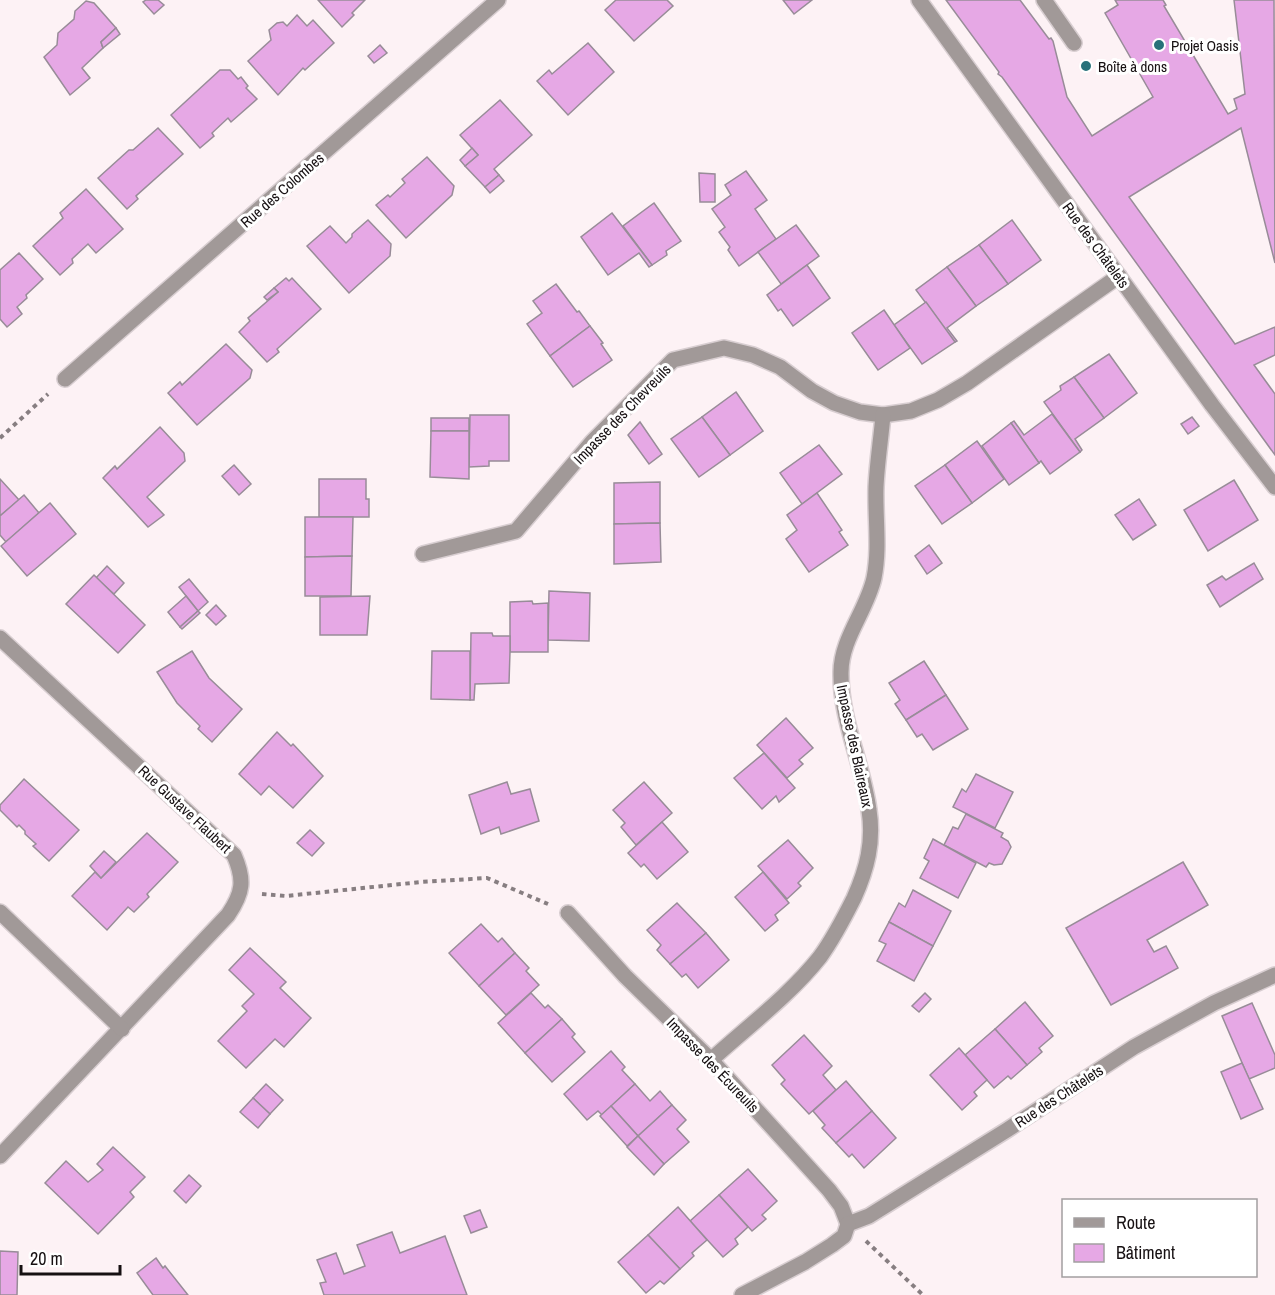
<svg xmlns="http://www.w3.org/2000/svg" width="1275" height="1295" viewBox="0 0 1275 1295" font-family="'Archivo Narrow',sans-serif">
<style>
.building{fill:#e6a8e5;stroke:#988c98;stroke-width:1.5}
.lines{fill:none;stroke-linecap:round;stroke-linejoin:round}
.service-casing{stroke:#d8ced1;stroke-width:18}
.minor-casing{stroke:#d8ced1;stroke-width:18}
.path{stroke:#877e81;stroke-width:4;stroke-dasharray:4.5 4.5;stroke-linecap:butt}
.service{stroke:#a19998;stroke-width:15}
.minor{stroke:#a19998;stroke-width:15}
.poi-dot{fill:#28717a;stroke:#fff;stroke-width:2}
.labels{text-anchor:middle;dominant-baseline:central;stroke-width:6;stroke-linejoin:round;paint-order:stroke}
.poi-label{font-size:15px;fill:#161012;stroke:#fff;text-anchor:start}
.street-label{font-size:15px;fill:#161012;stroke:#fff}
</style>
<rect width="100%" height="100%" fill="#fdf2f5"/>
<g class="building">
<path d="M146 0H158L164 5 154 14 143 2Z"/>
<path d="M318 0H365L352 13 354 15 342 27Z"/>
<path d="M616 0H667L673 6 634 41 605 10Z"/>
<path d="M783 0H812L794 14Z"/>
<path d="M946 0H1020L1049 39 1051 38 1053 41 1067 97 1092 136 1153 97 1105 13 1118 5 1115 0H1163L1166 5 1164 6 1228 114 1237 109 1234 99 1245 94 1234 0H1274L1275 263 1241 128 1129 197 1235 344 1275 327V355L1254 365 1275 394V455L1002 77 998 74 999 72Z"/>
<path d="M86 1 94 3 116 28 101 42 103 48 82 68 90 78 70 95 44 57 57 45 58 33 74 19 75 11Z"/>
<path d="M297 15 307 26 313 20 334 43 305 70 303 68 278 95 248 61 271 40 269 30 277 23 283 22 287 26Z"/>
<path d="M116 28 120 34 103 48 101 42Z"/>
<path d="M588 43 614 72 568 115 537 81 549 70 552 74Z"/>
<path d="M380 45 387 53 374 63 368 56Z"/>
<path d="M220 70H230L238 79 241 77 248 86 246 88 257 99 231 122 228 118 212 133 214 136 200 148 171 115Z"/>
<path d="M500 100 532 135 494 169 499 175 485 187 465 166 478 155 460 135Z"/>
<path d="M158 128 183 154 136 196 138 199 127 209 98 178 129 150H133Z"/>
<path d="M472 148 478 155 465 166 460 160Z"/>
<path d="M427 157 454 186 452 195 406 238 376 205 388 195 390 197 405 183 402 179Z"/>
<path d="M746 171 767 200 755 209 776 239 739 266 728 250 730 247 719 232 725 227 712 209 731 195 725 185Z"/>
<path d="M699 173 715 174V202H700Z"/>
<path d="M499 175 504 181 490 193 485 187Z"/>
<path d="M86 189 123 229 96 253 88 244 72 259 73 263 60 275 33 246 63 218 60 213Z"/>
<path d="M654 203 681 241 666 251 667 255 652 265 623 226Z"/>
<path d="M612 213 652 265 649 267 639 253 608 275 581 237Z"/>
<path d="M368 220 391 244 390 256 349 293 307 246 330 226 346 243 352 237V234Z"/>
<path d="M1012 220 1041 260 1008 284 979 245Z"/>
<path d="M796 225 819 256 781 284 758 252Z"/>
<path d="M979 245 1008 284 976 306 947 267Z"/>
<path d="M19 253 43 279 26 295 27 298 17 307 22 314 7 327 0 319V270Z"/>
<path d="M807 265 830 298 793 326 781 309 778 311 767 295Z"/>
<path d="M947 267 976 306 947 328 957 341 955 342 916 290Z"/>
<path d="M286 278 289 281 292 278 321 309 277 349 279 352 267 362 239 332 250 321 248 318 278 292 274 288Z"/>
<path d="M556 284 577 312 579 311 590 326 550 356 527 324 542 313 533 301Z"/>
<path d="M274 288 278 292 267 300 264 297Z"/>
<path d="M926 302 955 342 922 364 894 325Z"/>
<path d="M884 310 910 348 878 370 852 333Z"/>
<path d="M590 326 603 343 601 344 612 360 573 387 550 356Z"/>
<path d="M226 344 252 370 250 378 197 425 168 393 180 382 182 385Z"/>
<path d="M1109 354 1137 393 1104 418 1074 377Z"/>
<path d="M1074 377 1104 418 1075 439 1082 450 1080 452 1044 402 1061 390 1060 386Z"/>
<path d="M736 392 763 431 730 455 702 417Z"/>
<path d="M1052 414 1080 452 1050 474 1041 461 1039 463 1011 423 1014 421 1024 435Z"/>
<path d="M470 415H509V461H489V466L469 467Z"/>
<path d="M702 417 730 455 699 477 671 439Z"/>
<path d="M1192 417 1199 426 1188 434 1181 424Z"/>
<rect x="431" y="418" width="38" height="13"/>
<path d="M640 422 662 454 649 464 628 435Z"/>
<path d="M1011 423 1039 463 1009 485 982 446Z"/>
<path d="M160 427 184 453 185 461 147 497 164 515 148 527 103 478 115 466 117 469Z"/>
<path d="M431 431H469V479L430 477Z"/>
<path d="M977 441 1004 479 972 503 945 465Z"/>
<path d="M819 445 842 474 802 504 780 473Z"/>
<path d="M234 465 251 484 239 495 222 476Z"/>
<path d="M945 465 972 503 942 524 915 486Z"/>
<path d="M0 479 19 500 0 516Z"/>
<path d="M319 479H366V499H369V517H319Z"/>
<path d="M1234 480 1258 520 1208 551 1184 510Z"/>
<path d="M660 482V523L614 524V483Z"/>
<path d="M817 493 842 530 839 532 848 545 809 572 786 539 797 530 787 515Z"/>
<path d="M24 495 39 513 6 542 0 535V516Z"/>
<path d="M1139 499 1156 525 1133 540 1115 515Z"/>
<path d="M50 503 76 534 27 576 1 546Z"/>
<path d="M305 517H353L352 556 305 557Z"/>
<path d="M660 523 661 562 614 564V524Z"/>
<path d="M929 545 942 563 927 574 915 556Z"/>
<path d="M352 556 351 596H305V557Z"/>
<path d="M1254 563 1263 579 1220 607 1207 585 1222 576 1226 580Z"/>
<path d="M107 566 124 583 114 594 96 578Z"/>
<path d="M94 575 145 625 118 653 66 604Z"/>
<path d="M189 579 208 602 198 611 179 587Z"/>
<path d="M549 591 590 593 589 641 548 640Z"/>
<path d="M186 596 198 611 180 627 168 612Z"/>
<path d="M370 596 367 635H320V597Z"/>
<path d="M532 601 533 604 548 603V652H510V602Z"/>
<path d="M216 605 226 616 216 625 206 615Z"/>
<path d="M198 611 200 613 182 629 180 627Z"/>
<path d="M471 633H492L493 636H510V652L509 683 475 684 474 700H470Z"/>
<path d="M192 651 209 678 242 709 212 742 198 729 200 726 177 703 157 672Z"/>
<path d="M432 651H470V700L431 699Z"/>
<path d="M924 661 946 695 906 720 895 704 900 700 889 683Z"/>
<path d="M946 695 968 729 933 750 922 734 917 737 906 720Z"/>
<path d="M786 718 813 748 799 760 803 764 787 778 757 745Z"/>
<path d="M277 732 291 746 293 744 323 776 293 808 269 786 261 795 239 774Z"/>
<path d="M764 753 795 788 779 802 776 796 762 809 734 778Z"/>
<path d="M976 774 1013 792 995 828 953 807 962 789 966 792Z"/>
<path d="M24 779 79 830 49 861 33 846 36 844 25 834V831L19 825 17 827 0 810V805Z"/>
<path d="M507 782 511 794 530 789 539 821 501 834 499 827 481 834 469 795Z"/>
<path d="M644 782 672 813 636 845 621 827 625 823 613 810Z"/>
<path d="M966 814 1003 833 1001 837 1008 841 1011 847 1002 864 994 865 989 863 986 867 944 845 953 827 958 829Z"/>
<path d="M662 822 688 852 657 879 644 864 641 867 628 853Z"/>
<path d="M310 830 324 843 312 856 297 843Z"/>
<path d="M147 833 178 862 147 894 149 897 134 912 128 907 107 930 72 896 95 872 101 878Z"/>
<path d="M933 839 976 863 958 898 920 878 929 861 924 858Z"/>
<path d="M788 840 813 868 798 883 801 886 787 899 758 866Z"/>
<path d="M104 851 116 862 101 878 90 866Z"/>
<path d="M1183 862 1208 905 1147 940 1154 952 1166 946 1178 968 1111 1005 1066 928Z"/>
<path d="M763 872 789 903 775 915 778 920 765 931 735 897Z"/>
<path d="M913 890 951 911 933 946 889 922 899 903 905 907Z"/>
<path d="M677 903 706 933 670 964 657 950 661 945 647 930Z"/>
<path d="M889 922 933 946 914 981 877 961 886 944 879 941Z"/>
<path d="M481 924 498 942 502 938 515 953 479 986 449 953Z"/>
<path d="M706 933 729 960 698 988 686 974 682 977 670 964Z"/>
<path d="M250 948 286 982 280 988 311 1018 284 1047 275 1039 246 1068 218 1041 247 1011 242 1006 254 994 229 970Z"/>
<path d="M515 953 529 968 526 971 539 985 506 1015 479 986Z"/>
<path d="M531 993 545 1008 548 1005 562 1019 525 1053 498 1023Z"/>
<path d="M925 993 931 999 919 1012 912 1006Z"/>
<path d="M1025 1002 1053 1036 1039 1048 1042 1052 1027 1065 995 1029Z"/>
<path d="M1252 1003 1275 1055V1068L1249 1079 1222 1016Z"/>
<path d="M562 1019 575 1034 572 1037 585 1052 552 1082 525 1053Z"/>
<path d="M995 1029 1027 1065 1011 1079 1008 1076 994 1088 965 1055Z"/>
<path d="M804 1035 832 1066 823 1075 836 1090 809 1114 781 1084 785 1080 772 1065Z"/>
<path d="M959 1048 987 1080 974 1092 977 1096 962 1110 930 1075Z"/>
<path d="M611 1051 625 1067 622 1070 635 1084 602 1115 598 1111 587 1120 564 1094Z"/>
<path d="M1242 1063 1263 1109 1241 1119 1221 1072Z"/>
<path d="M846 1081 872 1111 836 1143 822 1128 825 1125 813 1111Z"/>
<path d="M266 1084 283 1100 270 1114 253 1098Z"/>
<path d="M635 1084 650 1101 660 1091 672 1105 638 1136 611 1106Z"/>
<path d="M253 1098 270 1114 258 1128 240 1112Z"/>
<path d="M672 1105 686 1120 677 1129 689 1142 664 1164 638 1136Z"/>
<path d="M611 1106 638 1136 627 1146 600 1116Z"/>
<path d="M872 1111 896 1138 864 1168 852 1154 849 1157 836 1143Z"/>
<path d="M638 1136 664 1164 654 1175 627 1147Z"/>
<path d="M113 1147 145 1177 130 1192 134 1197 98 1234 45 1183 66 1161 88 1182 103 1170 97 1164Z"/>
<path d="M748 1169 777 1201 762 1215 766 1219 752 1231 719 1195Z"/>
<path d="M189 1175 201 1186 186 1203 174 1191Z"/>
<path d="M719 1195 748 1227 735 1239 738 1244 723 1257 690 1221Z"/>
<path d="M678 1207 707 1240 692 1253 694 1256 680 1269 648 1235Z"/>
<path d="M480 1210 487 1227 471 1233 464 1216Z"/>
<path d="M392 1232 400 1253 445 1236 467 1295H324L320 1283 326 1282 317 1260 336 1253 344 1274 365 1266 357 1245Z"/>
<path d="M648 1235 680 1269 664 1284 660 1281 646 1293 618 1262Z"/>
<path d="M0 1251 18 1252 17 1295H0Z"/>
<path d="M156 1258 163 1268 165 1266 188 1295H153L137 1273Z"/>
</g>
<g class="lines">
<g class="service-casing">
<path id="service" d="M1044 0 1074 43"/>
</g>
<g class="minor-casing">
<g id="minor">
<path d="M919 0 1212 405 1275 487"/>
<path d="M65 379 498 0"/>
<path d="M423 554 516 531 592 442 673 360 724 348 753 355 780 367 812 391 834 403 860 412 883 415 911 411 938 400 967 383 1119 276"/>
<path d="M0 638 234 855C245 880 243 893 228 915L0 1156"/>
<path d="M0 912 122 1029"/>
<path d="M568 913 625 976 711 1060 829 1190 841 1206 848 1224"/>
<path d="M711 1060C746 1028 790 995 820 957 833 939 844 918 854 898 867 869 874 842 869 810 863 764 840 719 841 672 841 639 867 610 874 578 880 548 875 518 876 487 877 463 881 439 883 415"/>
<path d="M848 1224 869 1216 1007 1130 1134 1047 1214 1003 1275 975"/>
<path d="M742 1295 805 1262 832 1245 844 1236 848 1224"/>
</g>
</g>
<g class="path">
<path d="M0 438 48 394"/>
<path d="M262 894 286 896 421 882 487 878 548 904"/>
<path d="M866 1241 923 1295"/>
</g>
<use href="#service" class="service"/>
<use href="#minor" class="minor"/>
</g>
<g class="poi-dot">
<circle cx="1159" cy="45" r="6"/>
<circle cx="1086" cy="66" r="6"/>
</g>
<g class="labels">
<g class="poi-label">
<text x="1171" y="45">Projet Oasis</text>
<text x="1098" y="66">Boîte à dons</text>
</g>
<g class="street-label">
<text transform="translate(282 190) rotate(-41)">Rue des Colombes</text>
<text transform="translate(1096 245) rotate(54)">Rue des Châtelets</text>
<text transform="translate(622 414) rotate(-46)">Impasse des Chevreuils</text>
<text transform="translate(855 746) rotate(78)">Impasse des Blaireaux</text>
<text transform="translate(185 809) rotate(43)">Rue Gustave Flaubert</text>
<text transform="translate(713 1065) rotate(46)">Impasse des Écureuils</text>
<text transform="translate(1059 1096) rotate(-33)">Rue des Châtelets</text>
</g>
</g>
<rect x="1062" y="1199" width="195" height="78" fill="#ffffff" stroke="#a29fa0" stroke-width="1.5"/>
<rect x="1074" y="1218" width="30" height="9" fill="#a19998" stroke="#a29fa0" stroke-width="1.5"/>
<text x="1116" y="1229" font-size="18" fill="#161012">Route</text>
<rect x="1074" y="1244" width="30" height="18" fill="#e6a8e5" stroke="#a29fa0" stroke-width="1.5"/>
<text x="1116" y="1259" font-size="18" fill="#161012">Bâtiment</text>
<path d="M21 1265v9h99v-9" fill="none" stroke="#161012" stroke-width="3"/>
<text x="30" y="1265" font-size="18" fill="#161012" stroke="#ffffff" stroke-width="4.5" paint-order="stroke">20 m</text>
</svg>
